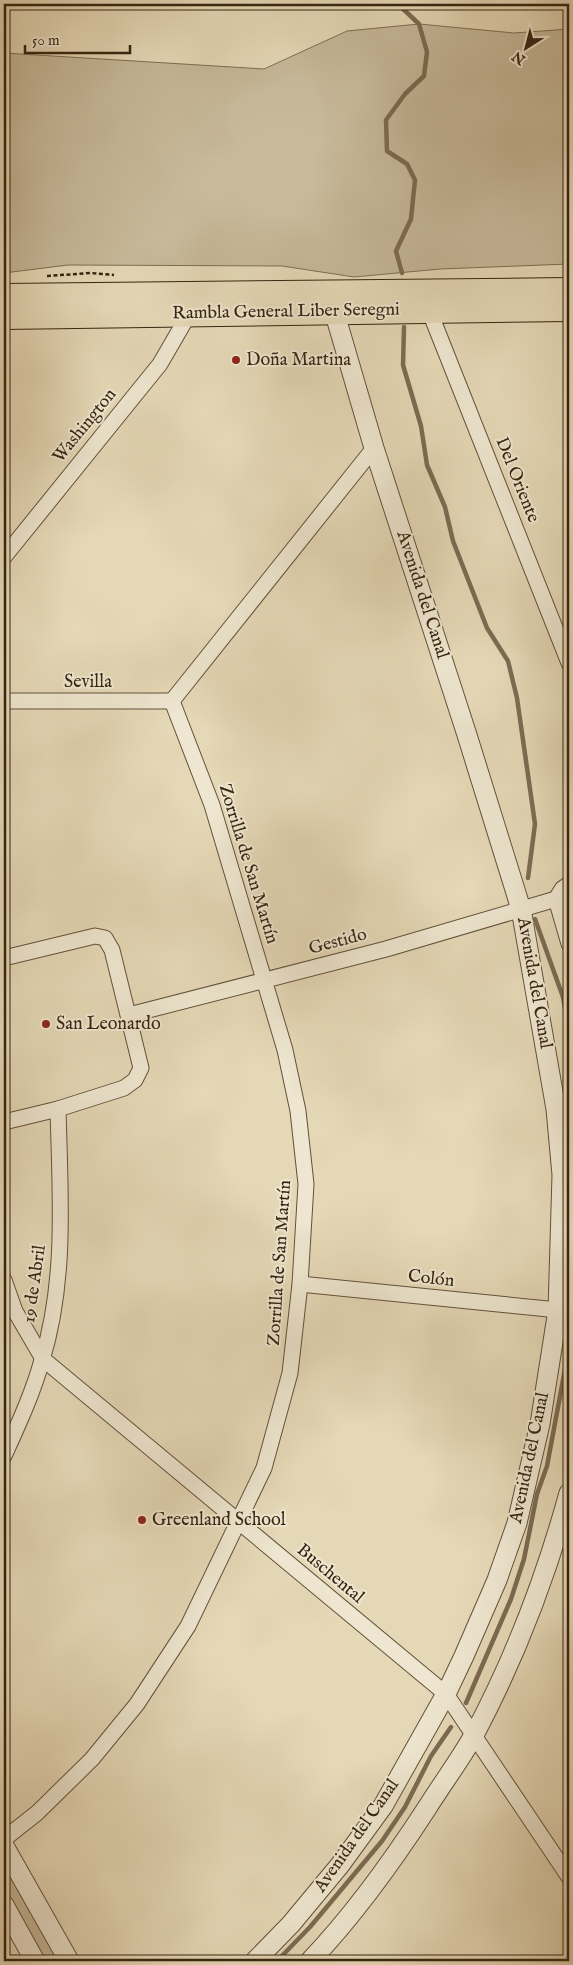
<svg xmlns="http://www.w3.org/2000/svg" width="573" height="1965" viewBox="0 0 573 1965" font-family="'IM FELL English',serif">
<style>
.green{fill:#c7b99a;stroke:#7f6e55}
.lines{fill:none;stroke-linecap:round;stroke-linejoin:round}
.stream{stroke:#7c6b52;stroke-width:4.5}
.minor-casing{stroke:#62513a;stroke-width:17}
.tertiary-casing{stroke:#62513a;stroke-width:21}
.primary-casing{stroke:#372410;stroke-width:26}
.path{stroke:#372410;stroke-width:2.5;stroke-dasharray:4 2.5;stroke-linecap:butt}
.minor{stroke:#eee6d0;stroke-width:15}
.tertiary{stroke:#eee6d0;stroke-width:19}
.primary{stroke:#e5d8b6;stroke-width:24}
.poi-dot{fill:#8f2418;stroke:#eee6d0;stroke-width:2}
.labels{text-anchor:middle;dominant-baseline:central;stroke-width:4;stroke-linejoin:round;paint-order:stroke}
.street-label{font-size:18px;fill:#372410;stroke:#eee6d0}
.poi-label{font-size:18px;fill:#372410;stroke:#eee6d0;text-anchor:start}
</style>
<rect width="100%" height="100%" fill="#e5d8b6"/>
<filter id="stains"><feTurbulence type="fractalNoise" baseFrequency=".004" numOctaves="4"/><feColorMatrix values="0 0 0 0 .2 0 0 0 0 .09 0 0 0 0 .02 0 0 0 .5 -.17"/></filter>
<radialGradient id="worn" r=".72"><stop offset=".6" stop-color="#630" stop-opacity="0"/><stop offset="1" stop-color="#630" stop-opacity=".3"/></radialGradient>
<g class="green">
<path d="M419 24 514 33 569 29V264L440 269 354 277 282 266 68 265 4 273V53L264 69 347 31Z"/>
<path d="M4 1860 61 1961H44L4 1888Z"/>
</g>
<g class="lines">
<g class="stream">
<path d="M390 4 400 6 419 24 427 52 424 76 405 94 386 120 387 151 407 164 415 180 411 219 396 251 402 273"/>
<path d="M404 327 403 365 421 426 427 465 445 507 453 541 487 628 508 661 517 698 535 824 528 878"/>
<path d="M535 919 563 997 569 1032"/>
<path d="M466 1703 511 1599 524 1559 537 1494 547 1466 569 1348"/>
<path d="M277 1961 310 1927 382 1841 405 1807 431 1756 451 1727"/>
</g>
<g class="minor-casing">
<g id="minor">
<path d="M429 310 569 663"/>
<path d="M4 557 160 364 189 314"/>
<path d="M4 701H172"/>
<path d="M172 701 374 448"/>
<path d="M556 899 569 944"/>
<path d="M556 899 562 889 569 884"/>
<path d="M4 958 95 936 105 938 112 950 141 1068 135 1080 124 1088 58 1109 4 1122"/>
<path d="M129 1015 386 949 556 899"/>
<path d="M4 1280 15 1311 43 1359 446 1694 569 1877"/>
<path d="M300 1284 558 1310"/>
<path d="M4 1456C18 1425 33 1393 42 1360 67 1279 60 1192 58 1109"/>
<path d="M4 1839 37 1813 92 1759 137 1704 188 1626 264 1468 290 1373 300 1284 306 1184 298 1111 285 1050 212 805 172 701"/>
</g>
</g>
<g class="tertiary-casing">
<g id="tertiary">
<path d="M4 1846 69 1961"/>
<path d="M4 1905 35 1961"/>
<path d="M255 1961 291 1924 340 1865 383 1806 446 1694 464 1656 497 1580 517 1523 540 1424 558 1310 562 1175 556 1109 521 909 467 735 374 448 334 311"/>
<path d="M310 1961C354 1915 392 1862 427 1808 442 1784 460 1760 474 1735 515 1658 546 1577 569 1493"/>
</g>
</g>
<g class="primary-casing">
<g id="primary">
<path d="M4 296 569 290"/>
<path d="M4 317 569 309"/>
</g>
</g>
<path class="path" d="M47 276 91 273 114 275"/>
<use href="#minor" class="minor"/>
<use href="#tertiary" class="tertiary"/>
<use href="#primary" class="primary"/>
</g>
<g class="poi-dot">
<circle cx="236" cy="360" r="5"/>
<circle cx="46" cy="1024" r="5"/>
<circle cx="142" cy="1520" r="5"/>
</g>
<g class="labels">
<g class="street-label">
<text transform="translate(286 312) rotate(-1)">Rambla General Liber Seregni</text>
<text transform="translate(85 426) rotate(-51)">Washington</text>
<text transform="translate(517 480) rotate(68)">Del Oriente</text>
<text transform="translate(422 595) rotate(72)">Avenida del Canal</text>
<text x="88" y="682">Sevilla</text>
<text transform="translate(248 864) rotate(73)">Zorrilla de San Martín</text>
<text transform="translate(338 942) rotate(-15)">Gestido</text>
<text transform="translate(534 983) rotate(80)">Avenida del Canal</text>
<text transform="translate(280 1263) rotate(-86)">Zorrilla de San Martín</text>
<text transform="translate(431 1279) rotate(6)">Colón</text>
<text transform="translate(35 1284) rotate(-82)">19 de Abril</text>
<text transform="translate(530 1458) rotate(-78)">Avenida del Canal</text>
<text transform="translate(330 1574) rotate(40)">Buschental</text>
<text transform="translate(357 1836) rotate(-55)">Avenida del Canal</text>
</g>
<g class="poi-label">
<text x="246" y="360">Doña Martina</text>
<text x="56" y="1024">San Leonardo</text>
<text x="152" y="1520">Greenland School</text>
</g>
</g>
<rect width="573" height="1965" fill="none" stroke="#e5d8b6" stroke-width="20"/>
<rect x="5" y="5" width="563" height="1955" fill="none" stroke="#372410" stroke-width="2.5"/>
<rect x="10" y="10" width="553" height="1945" fill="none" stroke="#372410"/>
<g transform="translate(526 48) rotate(216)" stroke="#eee6d0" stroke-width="4" paint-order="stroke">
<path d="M0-4L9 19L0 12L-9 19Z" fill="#372410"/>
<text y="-8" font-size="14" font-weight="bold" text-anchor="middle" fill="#372410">N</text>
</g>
<path d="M25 45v8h105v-8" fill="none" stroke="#372410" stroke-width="2.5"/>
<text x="32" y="45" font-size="15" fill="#372410" stroke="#eee6d0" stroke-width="4" paint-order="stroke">50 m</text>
<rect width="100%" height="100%" filter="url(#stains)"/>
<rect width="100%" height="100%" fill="url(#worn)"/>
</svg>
